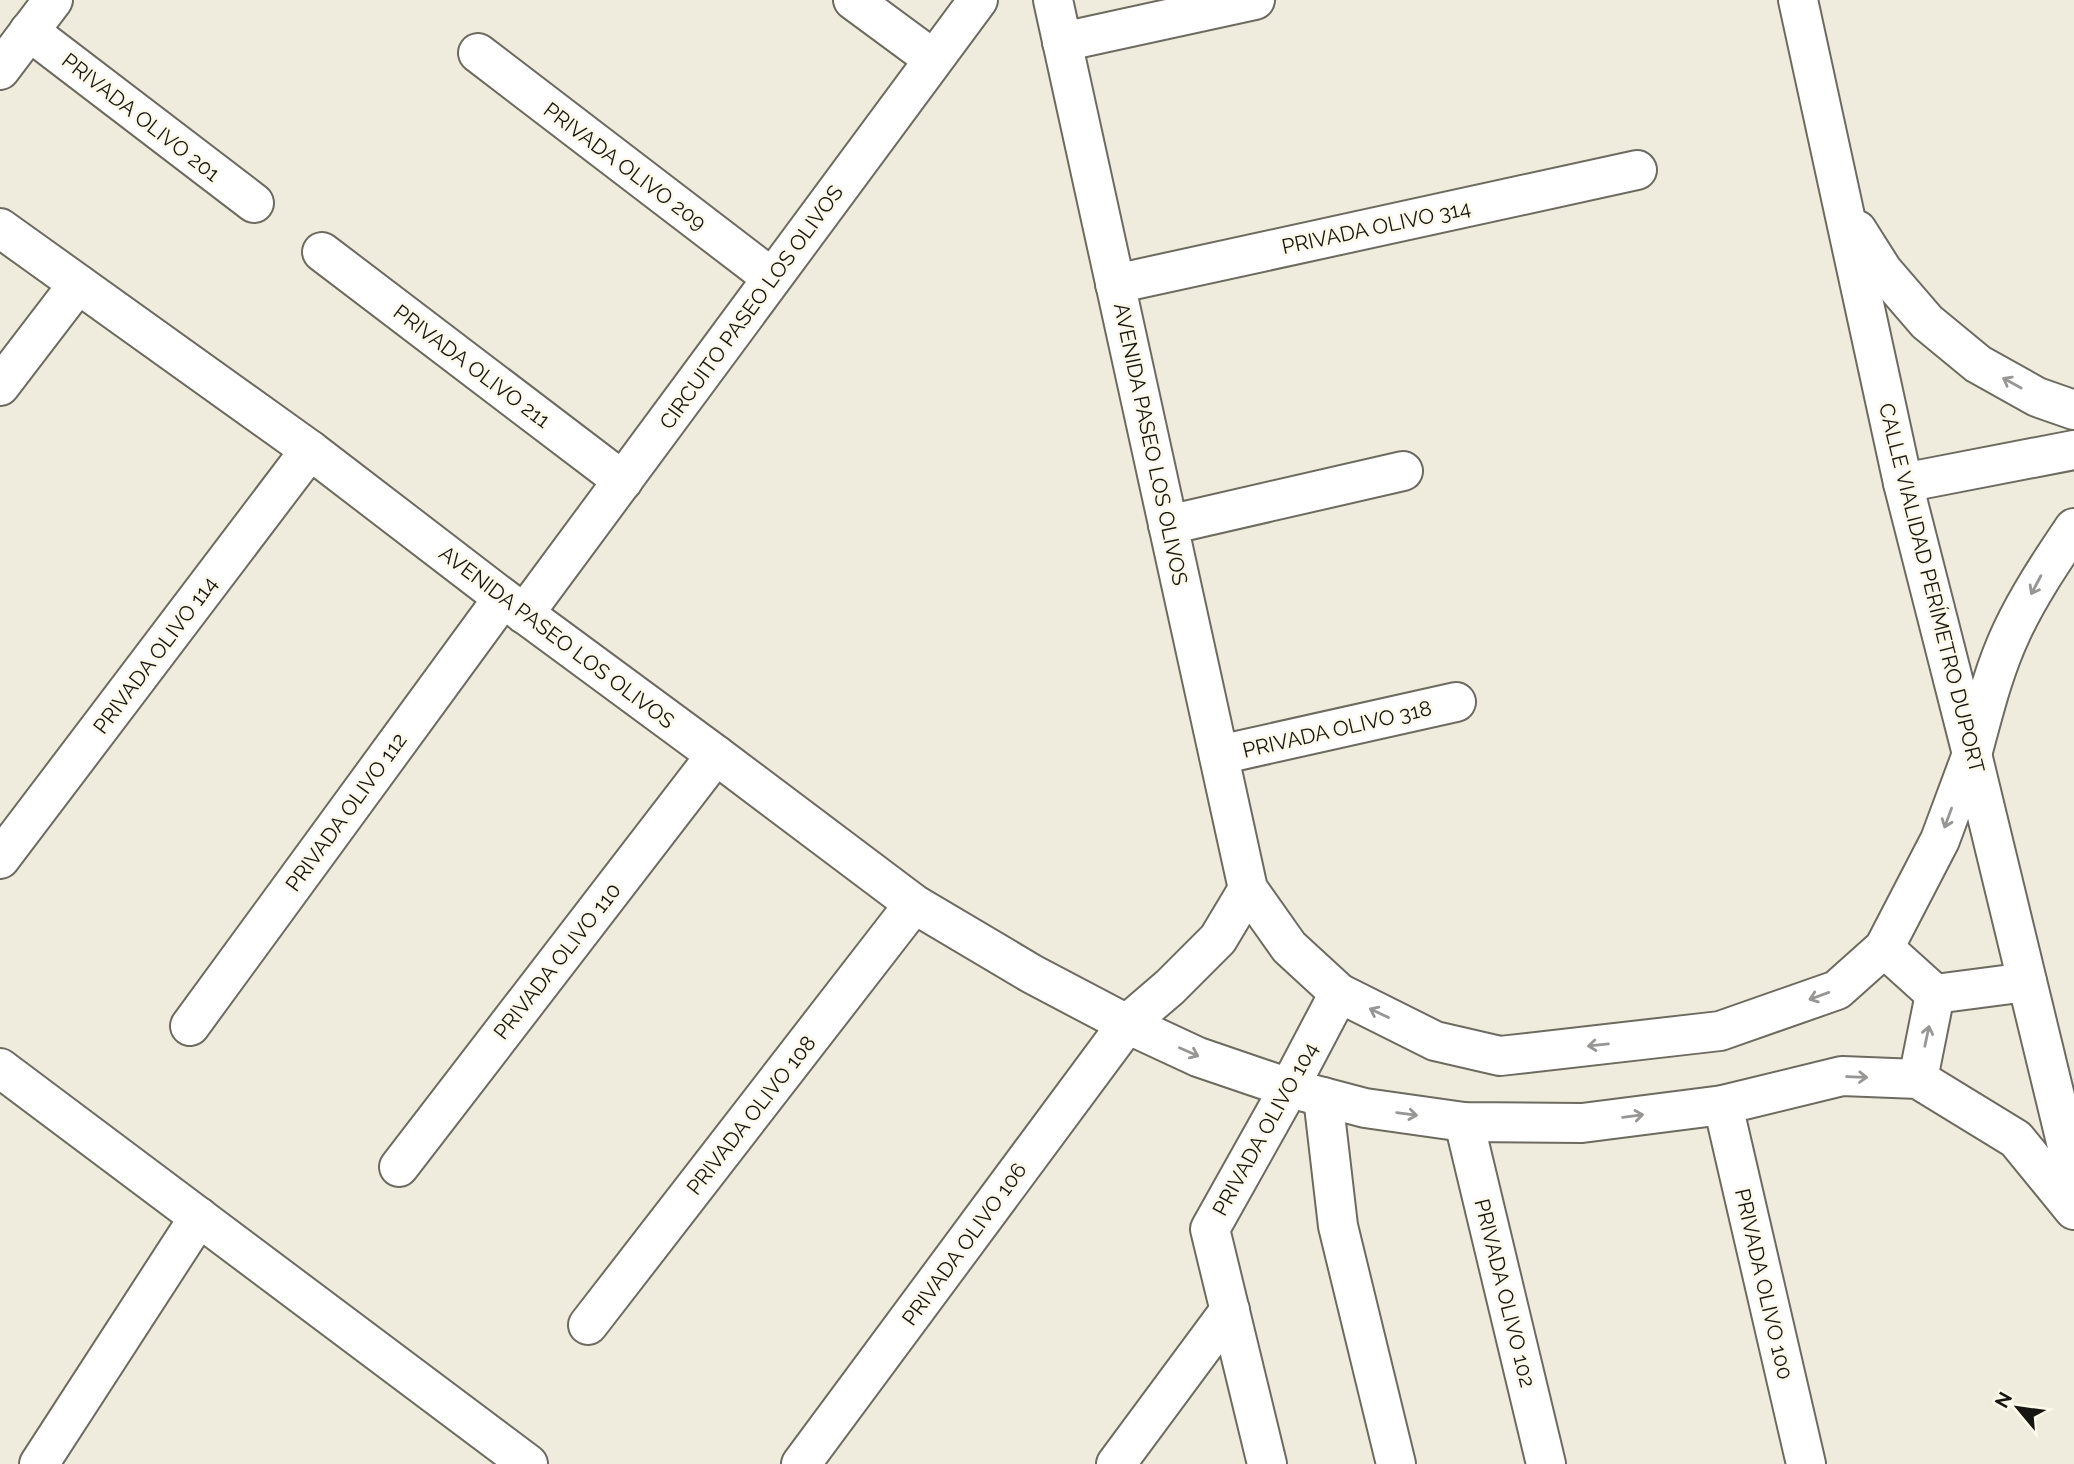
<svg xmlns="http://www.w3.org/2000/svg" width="2074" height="1464" viewBox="0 0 2074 1464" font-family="Raleway,sans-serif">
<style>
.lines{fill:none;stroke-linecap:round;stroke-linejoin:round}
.street-casing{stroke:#6d6a5f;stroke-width:42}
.secondary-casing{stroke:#6d6a5f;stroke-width:42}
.street{stroke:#fff;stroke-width:38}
.secondary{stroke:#fff;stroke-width:38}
.oneway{stroke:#979694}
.labels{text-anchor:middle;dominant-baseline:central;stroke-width:5;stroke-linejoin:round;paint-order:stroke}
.street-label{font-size:21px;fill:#171611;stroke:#fcf9eb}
</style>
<rect width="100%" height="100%" fill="#efecde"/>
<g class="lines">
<g class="street-casing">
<g id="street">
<path d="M853 0 933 59"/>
<path d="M1053 0 1248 889 1289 947 1339 993 1435 1041 1500 1056 1720 1031 1837 990 1884 948 1940 840 1972 754"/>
<path d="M29 31 254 203"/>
<path d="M1062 42 1255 0"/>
<path d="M478 53 772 278"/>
<path d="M0 70 53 0"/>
<path d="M0 228 310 450 503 598 716 755 914 904 1032 974 1127 1024 1198 1057 1289 1088 1365 1108 1464 1122 1582 1123 1723 1105 1842 1076 1918 1079 2016 1139 2074 1210"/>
<path d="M322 252 623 481"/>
<path d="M1115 284 1637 170"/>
<path d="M0 386 78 284"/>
<path d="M1903 483 2074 450"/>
<path d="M1168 525 1403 471"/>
<path d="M524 614 978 0"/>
<path d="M1219 755 1456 702"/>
<path d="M0 859 310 450"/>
<path d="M1884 948 1935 994 2027 982"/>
<path d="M190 1026 503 598"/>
<path d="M0 1068 528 1464"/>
<path d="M1918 1079 1935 994"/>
<path d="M1323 1097 1338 1226 1396 1464"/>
<path d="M1723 1105 1806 1464"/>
<path d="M1464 1122 1546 1464"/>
<path d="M399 1167 716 755"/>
<path d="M588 1325 914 904"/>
<path d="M39 1464 199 1217"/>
<path d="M801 1464 1127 1024 1170 987 1218 939 1248 889"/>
<path d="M1116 1464 1230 1310"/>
<path d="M1267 1464 1210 1229 1289 1088 1339 993"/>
</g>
</g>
<g class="secondary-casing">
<g id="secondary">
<path d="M1798 0 1903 483 1972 754 2074 1175"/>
<path d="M1857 230 1883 271 1927 322 1978 364 2037 397 2074 410"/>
<path d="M1973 751C1984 710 1994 669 2012 631 2029 595 2051 562 2074 528"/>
</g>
</g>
<use href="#street" class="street"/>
<use href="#secondary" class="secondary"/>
</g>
<defs><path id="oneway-shaft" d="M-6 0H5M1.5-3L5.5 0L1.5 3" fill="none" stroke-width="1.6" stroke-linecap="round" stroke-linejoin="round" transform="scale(1.75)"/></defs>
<g class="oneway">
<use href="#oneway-shaft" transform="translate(2012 383) rotate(-151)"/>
<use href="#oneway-shaft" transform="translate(2036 585) rotate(118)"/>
<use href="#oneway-shaft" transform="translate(1948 818) rotate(110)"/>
<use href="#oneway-shaft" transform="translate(1819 996) rotate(160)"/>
<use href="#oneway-shaft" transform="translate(1379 1013) rotate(-154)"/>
<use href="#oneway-shaft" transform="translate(1927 1036) rotate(-78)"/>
<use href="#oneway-shaft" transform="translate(1598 1045) rotate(174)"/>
<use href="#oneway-shaft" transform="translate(1189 1052) rotate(24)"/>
<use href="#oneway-shaft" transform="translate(1857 1077) rotate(2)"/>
<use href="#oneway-shaft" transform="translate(1407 1114) rotate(8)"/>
<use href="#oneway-shaft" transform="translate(1633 1116) rotate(-7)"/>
</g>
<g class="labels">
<g class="street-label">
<text transform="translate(141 117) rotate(38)">PRIVADA OLIVO 201</text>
<text transform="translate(625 166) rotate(37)">PRIVADA OLIVO 209</text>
<text transform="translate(1376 227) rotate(-12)">PRIVADA OLIVO 314</text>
<text transform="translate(751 307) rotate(-54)">CIRCUITO PASEO LOS OLIVOS</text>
<text transform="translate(472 366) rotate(37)">PRIVADA OLIVO 211</text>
<text transform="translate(1151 444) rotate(78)">AVENIDA PASEO LOS OLIVOS</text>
<text transform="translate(1932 588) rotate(76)">CALLE VIALIDAD PERÍMETRO DUPORT</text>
<text transform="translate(557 637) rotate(37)">AVENIDA PASEO LOS OLIVOS</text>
<text transform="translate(155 655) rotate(-53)">PRIVADA OLIVO 114</text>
<text transform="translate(1337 729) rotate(-13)">PRIVADA OLIVO 318</text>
<text transform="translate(346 812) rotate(-54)">PRIVADA OLIVO 112</text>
<text transform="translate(557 961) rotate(-52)">PRIVADA OLIVO 110</text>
<text transform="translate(751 1115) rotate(-52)">PRIVADA OLIVO 108</text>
<text transform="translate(1265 1129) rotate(-61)">PRIVADA OLIVO 104</text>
<text transform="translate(964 1244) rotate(-54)">PRIVADA OLIVO 106</text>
<text transform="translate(1764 1284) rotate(77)">PRIVADA OLIVO 100</text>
<text transform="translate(1505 1293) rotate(76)">PRIVADA OLIVO 102</text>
</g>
</g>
<g transform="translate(2018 1408) rotate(299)" stroke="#fcf9eb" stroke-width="5" paint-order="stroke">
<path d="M0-5L12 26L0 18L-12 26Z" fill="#171611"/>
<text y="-10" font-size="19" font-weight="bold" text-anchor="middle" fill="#171611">N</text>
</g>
</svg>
